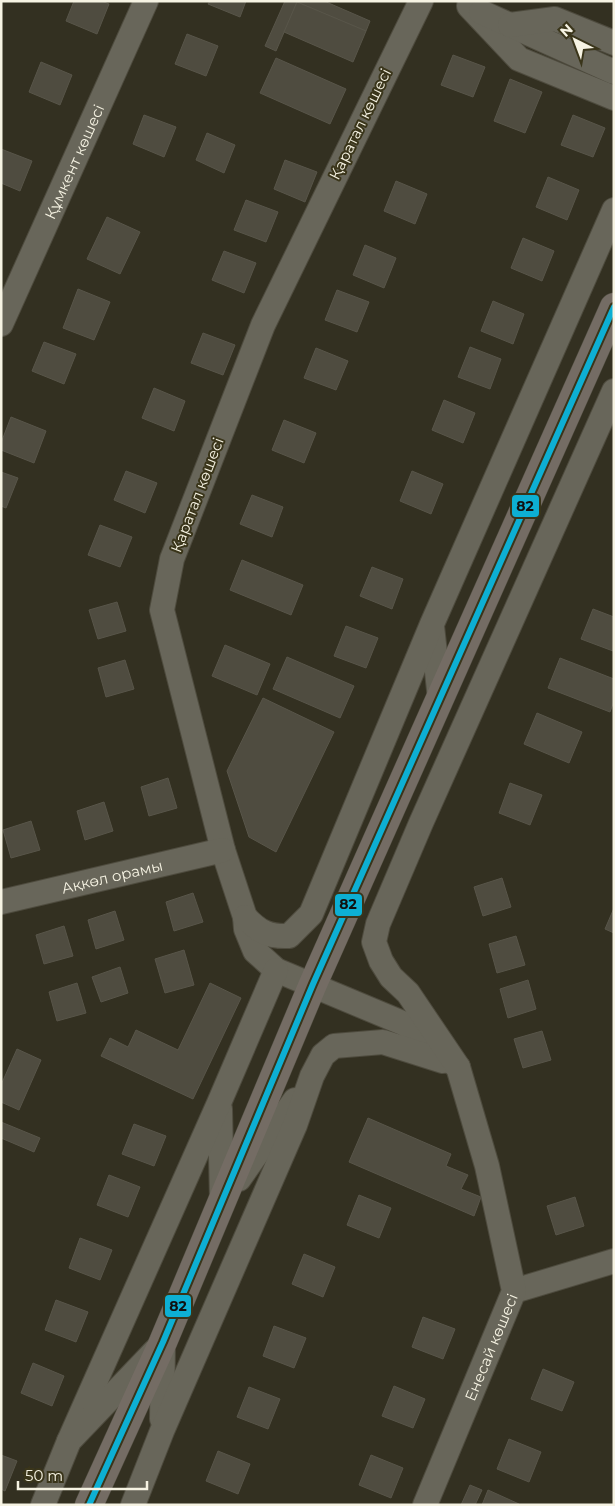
<svg xmlns="http://www.w3.org/2000/svg" width="615" height="1506" viewBox="0 0 615 1506" font-family="Montserrat,sans-serif">
<style>
.building{fill:#4f4c40;stroke:#585549}
.lines{fill:none;stroke-linecap:round;stroke-linejoin:round}
.minor-casing{stroke:#4e4b3e;stroke-width:26}
.major-casing{stroke:#4e4b3e;stroke-width:29}
.minor{stroke:#68665a;stroke-width:24}
.major{stroke:#746c64;stroke-width:28}
.bus-1-casing{stroke:#3a351a;stroke-width:10}
.bus-1{stroke:#0dafd3;stroke-width:6}
.labels{text-anchor:middle;dominant-baseline:central;stroke-width:4;stroke-linejoin:round;paint-order:stroke}
.street-label{font-size:15px;fill:#f6f3e3;stroke:#3a351a}
.line-badge{stroke:#3a351a;stroke-width:2}
.pale-badge-label{font-size:14px;text-anchor:middle;font-weight:bold;fill:#111}
</style>
<rect width="100%" height="100%" fill="#333021"/>
<g class="building">
<path d="M74 1H101L109 4 97 34 66 21Z"/>
<path d="M210 1H246L240 17 208 4Z"/>
<path d="M285 1H324L370 21 366 31 297 2 276 51 265 46Z"/>
<path d="M297 2 366 31 353 62 284 32Z"/>
<path d="M187 34 218 46 206 76 175 64Z"/>
<path d="M453 55 485 67 473 97 441 85Z"/>
<path d="M276 58 346 89 330 124 260 93Z"/>
<path d="M41 62 72 75 60 105 29 92Z"/>
<path d="M510 79 542 92 525 133 494 121Z"/>
<path d="M144 115 176 127 164 157 133 144Z"/>
<path d="M573 115 605 128 593 157 561 145Z"/>
<path d="M207 133 235 145 224 173 196 160Z"/>
<path d="M1 149 32 161 20 191 1 183Z"/>
<path d="M285 160 317 172 305 202 274 189Z"/>
<path d="M548 177 579 190 567 220 536 207Z"/>
<path d="M396 181 427 194 415 224 384 211Z"/>
<path d="M246 200 278 212 266 242 234 230Z"/>
<path d="M107 217 140 232 120 274 87 259Z"/>
<path d="M523 238 554 251 542 281 511 268Z"/>
<path d="M365 245 396 258 384 288 353 275Z"/>
<path d="M224 251 256 263 244 293 212 280Z"/>
<path d="M78 289 110 302 94 340 63 328Z"/>
<path d="M337 290 369 302 357 332 325 320Z"/>
<path d="M493 301 524 314 513 344 481 331Z"/>
<path d="M203 333 235 345 223 375 191 363Z"/>
<path d="M44 342 76 354 64 384 32 371Z"/>
<path d="M470 347 501 359 490 389 458 377Z"/>
<path d="M316 348 348 361 336 390 304 378Z"/>
<path d="M154 388 185 401 174 431 142 418Z"/>
<path d="M444 400 475 413 463 443 432 430Z"/>
<path d="M11 417 46 431 34 463 1 450V443Z"/>
<path d="M284 420 316 433 304 463 272 450Z"/>
<path d="M126 471 157 483 145 513 114 500Z"/>
<path d="M412 471 443 484 431 514 400 501Z"/>
<path d="M1 472 18 478 6 508 1 506Z"/>
<path d="M252 495 283 507 272 537 240 524Z"/>
<path d="M100 525 132 537 120 567 88 555Z"/>
<path d="M242 560 303 585 291 615 230 590Z"/>
<path d="M372 567 403 579 392 609 360 596Z"/>
<path d="M117 602 126 631 98 639 89 610Z"/>
<path d="M593 609 614 617 613 651 581 639Z"/>
<path d="M346 626 378 638 366 668 334 656Z"/>
<path d="M225 645 270 664 257 695 212 676Z"/>
<path d="M287 657 354 686 340 718 273 689Z"/>
<path d="M560 658 614 679V701L610 712 548 688Z"/>
<path d="M125 660 134 689 106 697 98 668Z"/>
<path d="M263 698 334 732 276 852 249 837 227 771Z"/>
<path d="M537 713 582 732 569 763 524 744Z"/>
<path d="M168 778 177 808 149 816 141 787Z"/>
<path d="M510 783 542 795 530 825 499 813Z"/>
<path d="M104 802 113 831 85 840 77 811Z"/>
<path d="M31 821 40 850 11 858 3 830Z"/>
<path d="M502 878 511 907 483 916 474 887Z"/>
<path d="M193 893 203 922 174 931 166 902Z"/>
<path d="M614 908V933L605 929Z"/>
<path d="M115 911 124 940 96 949 88 920Z"/>
<path d="M64 926 73 956 44 964 36 935Z"/>
<path d="M516 936 525 965 497 973 489 944Z"/>
<path d="M184 950 194 985 165 993 155 959Z"/>
<path d="M120 967 128 993 101 1002 92 977Z"/>
<path d="M528 980 536 1009 508 1018 500 989Z"/>
<path d="M77 983 86 1013 57 1021 49 992Z"/>
<path d="M210 983 241 998 193 1099 101 1056 110 1038 128 1047 136 1030 178 1050Z"/>
<path d="M542 1031 551 1060 523 1068 514 1039Z"/>
<path d="M17 1049 41 1060 19 1110 1 1102V1085Z"/>
<path d="M368 1118 451 1154 446 1166 468 1175 461 1189 481 1197 474 1216 349 1162Z"/>
<path d="M1 1122 40 1138 34 1152 1 1138Z"/>
<path d="M134 1124 166 1136 154 1166 122 1154Z"/>
<path d="M109 1175 140 1187 128 1217 97 1205Z"/>
<path d="M359 1195 391 1208 379 1238 347 1225Z"/>
<path d="M575 1197 584 1226 556 1235 547 1206Z"/>
<path d="M80 1238 112 1250 100 1280 69 1268Z"/>
<path d="M304 1254 335 1267 323 1297 292 1284Z"/>
<path d="M56 1300 88 1312 76 1342 45 1330Z"/>
<path d="M423 1317 455 1329 443 1359 412 1347Z"/>
<path d="M274 1326 306 1338 294 1368 263 1356Z"/>
<path d="M33 1363 64 1376 52 1406 21 1393Z"/>
<path d="M543 1369 574 1382 562 1411 531 1399Z"/>
<path d="M394 1386 425 1399 413 1428 382 1416Z"/>
<path d="M249 1387 280 1399 268 1429 237 1417Z"/>
<path d="M509 1439 541 1452 529 1482 497 1469Z"/>
<path d="M218 1451 250 1464 238 1494 206 1481Z"/>
<path d="M1 1455 17 1461 5 1491 1 1489Z"/>
<path d="M371 1455 403 1468 391 1498 359 1485Z"/>
<path d="M470 1485 482 1490 475 1505H461Z"/>
<path d="M488 1490 519 1504 518 1505H482Z"/>
</g>
<g class="lines">
<g class="minor-casing">
<g id="minor">
<path d="M421 1 263 325 172 559 162 610 223 850 245 917 246 929 255 951 276 970 405 1024 458 1067"/>
<path d="M469 6 519 59 614 98"/>
<path d="M481 12 614 72"/>
<path d="M510 25 555 19 614 43"/>
<path id="s1" d="M1 324 146 1"/>
<path d="M432 626 440 699"/>
<path id="s2" d="M1 902 223 850"/>
<path d="M245 917C259 932 269 937 289 936L311 914 432 624 614 210"/>
<path d="M220 1109 222 1201"/>
<path d="M239 1179 295 1100"/>
<path d="M514 1291 614 1261"/>
<path d="M162 1419 163 1343"/>
<path d="M69 1441 219 1103 276 970"/>
<path d="M43 1505 69 1441 155 1351"/>
<path d="M133 1505 162 1431 295 1125 312 1076 323 1055 334 1046 383 1042 443 1061"/>
<path id="s3" d="M425 1505 514 1291 487 1166 458 1067 408 993 391 977 381 961 374 942 378 924 421 823 614 391"/>
</g>
</g>
<g class="major-casing">
<path id="major" d="M89 1505 163 1342 313 984 614 307"/>
</g>
<use href="#minor" class="minor"/>
<use href="#major" class="major"/>
<g class="bus-1-casing">
<path id="bus-1" d="M89 1505 163 1342 313 984 614 307"/>
</g>
<use href="#bus-1" class="bus-1"/>
</g>
<g class="labels">
<g class="street-label">
<text transform="translate(360 124) rotate(-64)">Қаратал көшесі</text>
<text stroke="none"><textPath href="#s1" startOffset="178">Құмкент көшесі</textPath></text>
<text transform="translate(197 495) rotate(-69)">Қаратал көшесі</text>
<text stroke="none"><textPath href="#s2" startOffset="114">Ақкөл орамы</textPath></text>
<text stroke="none"><textPath href="#s3" startOffset="171">Енесай көшесі</textPath></text>
</g>
</g>
<g class="line-badge">
<rect x="511" y="494" width="29" height="24" rx="5" fill="#0dafd3"/>
<rect x="334" y="893" width="29" height="24" rx="5" fill="#0dafd3"/>
<rect x="164" y="1294" width="28" height="24" rx="5" fill="#0dafd3"/>
</g>
<g class="pale-badge-label">
<text x="525" y="511">82</text>
<text x="348" y="909">82</text>
<text x="178" y="1311">82</text>
</g>
<rect width="615" height="1506" fill="none" stroke="#f6f3e3" stroke-width="5"/>
<g transform="translate(575 40) rotate(318)" stroke="#3a351a" stroke-width="4" paint-order="stroke">
<path d="M0-4L9 19L0 12L-9 19Z" fill="#f6f3e3"/>
<text y="-8" font-size="14" font-weight="bold" text-anchor="middle" fill="#f6f3e3">N</text>
</g>
<path d="M18 1481v8h129v-8" fill="none" stroke="#f6f3e3" stroke-width="2.5"/>
<text x="25" y="1481" font-size="15" fill="#f6f3e3" stroke="#3a351a" stroke-width="4" paint-order="stroke">50 m</text>
</svg>
